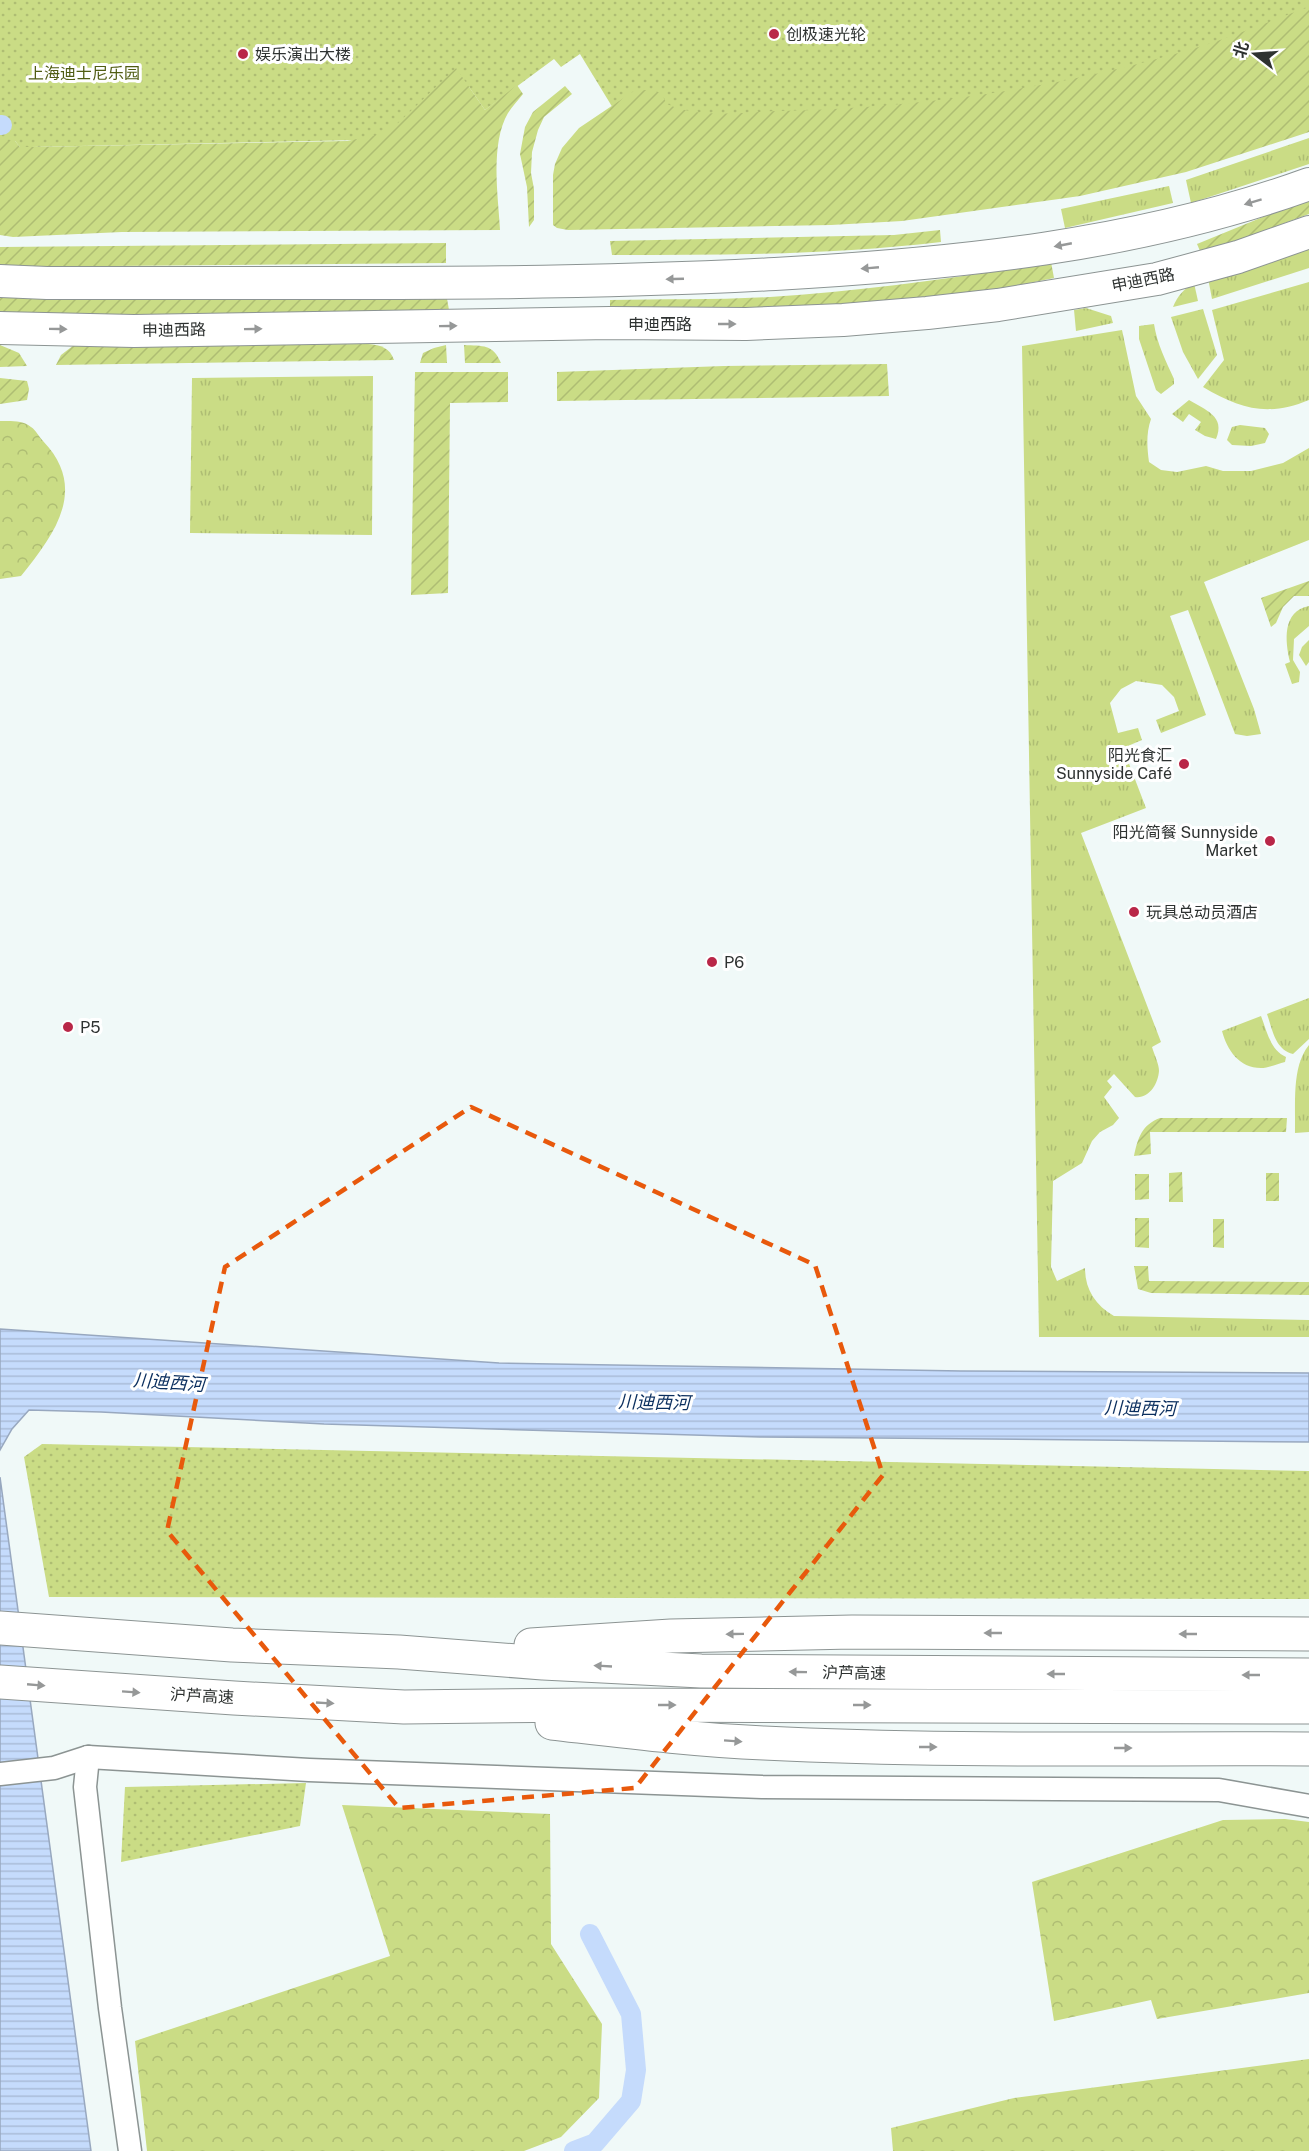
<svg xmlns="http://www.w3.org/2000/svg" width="1309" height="2151" viewBox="0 0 1309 2151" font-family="'Public Sans','Noto Sans SC',sans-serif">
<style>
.grass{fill:url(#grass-tufts)}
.forest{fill:url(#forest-crowns)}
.park{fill:url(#park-dots)}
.garden{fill:url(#garden-furrows)}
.water{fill:url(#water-rules);stroke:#98a8bf;stroke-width:1.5}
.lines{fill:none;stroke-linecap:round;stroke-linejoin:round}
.canal{stroke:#c5dbfc;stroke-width:20}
.street-casing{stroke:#8c9493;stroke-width:25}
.secondary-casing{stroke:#8c9493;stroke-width:34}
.highway-casing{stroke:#8c9493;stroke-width:35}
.street{stroke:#fff;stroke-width:22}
.secondary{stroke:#fff;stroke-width:32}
.highway{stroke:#fff;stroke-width:33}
.oneway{fill:#969898}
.marked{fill:none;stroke:#e8590c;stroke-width:4.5;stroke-dasharray:12 8;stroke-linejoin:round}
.poi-dot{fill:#b92748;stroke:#fff;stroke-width:2}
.labels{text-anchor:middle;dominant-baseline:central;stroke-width:6;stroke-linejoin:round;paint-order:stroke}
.poi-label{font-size:16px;fill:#2e3231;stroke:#fff;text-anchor:start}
.park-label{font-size:16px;fill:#505c13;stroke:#fff}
.street-label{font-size:16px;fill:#2e3231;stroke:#fff}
.water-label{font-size:18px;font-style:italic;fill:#0a2e5e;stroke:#fff}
</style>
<defs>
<pattern id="grass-tufts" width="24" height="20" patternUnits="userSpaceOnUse" patternTransform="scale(1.5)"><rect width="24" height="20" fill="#cadc85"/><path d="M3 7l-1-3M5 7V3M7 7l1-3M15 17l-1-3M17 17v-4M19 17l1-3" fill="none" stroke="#aebd73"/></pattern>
<pattern id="forest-crowns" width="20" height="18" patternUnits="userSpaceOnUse" patternTransform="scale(1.5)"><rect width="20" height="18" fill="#cadc85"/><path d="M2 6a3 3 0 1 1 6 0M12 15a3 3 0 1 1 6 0" fill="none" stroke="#aebd73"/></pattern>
<pattern id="park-dots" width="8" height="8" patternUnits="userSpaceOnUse" patternTransform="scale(1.5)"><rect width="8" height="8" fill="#cadc85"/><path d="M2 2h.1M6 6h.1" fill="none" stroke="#aebd73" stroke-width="1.8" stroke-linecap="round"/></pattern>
<pattern id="garden-furrows" width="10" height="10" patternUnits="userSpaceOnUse" patternTransform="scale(1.5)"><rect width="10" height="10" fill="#cadc85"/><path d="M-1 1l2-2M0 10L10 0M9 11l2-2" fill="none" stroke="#aebd73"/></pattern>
<pattern id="water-rules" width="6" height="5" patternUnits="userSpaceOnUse" patternTransform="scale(1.5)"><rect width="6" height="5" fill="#c5dbfc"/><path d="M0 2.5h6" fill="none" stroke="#aabcd8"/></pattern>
</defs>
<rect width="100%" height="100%" fill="#f0f9f8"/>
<g class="grass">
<path d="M1309 138V164L1191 203 1186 180Z"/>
<path d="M1169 186 1173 203 1065 228 1061 209Z"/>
<path d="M1309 244V268L1212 299 1208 278Z"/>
<path d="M1309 282V400C1268 417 1240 409 1203 387L1224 360 1212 310Z"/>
<path d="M1194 283 1198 301 1173 307C1178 295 1183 290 1194 283Z"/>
<path d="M1086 308 1111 316 1113 323 1076 331 1074 310Z"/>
<path d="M1203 309 1217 355 1198 379 1183 352 1171 317Z"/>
<path d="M1154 324C1157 344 1166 361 1174 379V384L1161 394 1156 390 1139 339V326Z"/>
<path d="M1122 330 1136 396 1151 419C1146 433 1147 448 1149 462L1161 470 1177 472 1206 466 1223 471H1251L1283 463 1309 448V540L1204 582 1254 709 1261 734 1247 736 1235 734 1188 610 1170 616 1206 715 1161 733 1156 720 1179 711 1174 697 1162 685 1136 681 1121 689 1110 703 1118 733 1138 728 1142 740 1123 748 1146 808 1081 833 1161 1042 1152 1047C1154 1054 1159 1064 1159 1071 1158 1084 1149 1099 1135 1097L1114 1074 1107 1081 1112 1087 1104 1097 1119 1118 1113 1125 1100 1132 1092 1141 1082 1163 1053 1181 1051 1267 1057 1281 1085 1268C1085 1289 1095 1305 1114 1316L1309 1320V1337H1039L1022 346Z"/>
<path d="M373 376 372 535 190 533 192 378Z"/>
<path d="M1189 400C1205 410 1226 416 1216 439L1205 436 1195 430 1201 422 1189 414 1183 422 1172 414Z"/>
<path d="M1240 425 1265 428 1269 434 1265 443 1251 446 1232 445 1227 440 1232 427Z"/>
<path d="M1309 606V626L1294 639 1293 660 1300 672 1299 682 1292 684 1285 664 1290 662C1285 641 1282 611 1309 606Z"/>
<path d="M1309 640V662L1306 666 1299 655 1302 647Z"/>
<path d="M1309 998V1039L1293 1054C1275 1050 1272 1028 1267 1014Z"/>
<path d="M1261 1016C1267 1031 1270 1050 1286 1057L1285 1062C1277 1064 1268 1068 1261 1068 1239 1068 1227 1050 1222 1031Z"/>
<path d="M1309 1045V1132L1295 1133C1296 1105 1291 1067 1309 1045Z"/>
</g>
<g class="forest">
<path d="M0 421C11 421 23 420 31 427 36 430 39 437 43 441 89 489 54 535 21 576L0 579Z"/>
<path d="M342 1805 550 1814 551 1944 602 2024 599 2098 561 2137 524 2151H147L135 2041 390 1956Z"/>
<path d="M1285 1819 1309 1822V1993L1157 2019 1151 2000 1054 2021 1032 1882 1223 1820Z"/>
<path d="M1309 2059V2151H893L891 2128 1014 2098Z"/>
</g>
<g class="park">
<path d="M0 0H1309V16L1143 69 918 108 619 118 580 54 561 67 554 59 485 110 469 87 406 139 32 147H20L15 141H0Z"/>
<path d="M42 1444 1309 1471V1599L49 1597 24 1457Z"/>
<path d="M306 1783 300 1826 121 1862 125 1787Z"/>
</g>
<g class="garden">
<path d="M1309 7V132L1186 172 1080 196 902 221 831 225 568 230 557 228 553 225V175L555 164 562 148 579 128 634 91 646 90 661 93 667 104C698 119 744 112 778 111 917 108 1056 89 1189 50 1230 38 1269 21 1309 7Z"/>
<path d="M456 68 485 110 517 85 523 94C518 100 512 107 508 113 490 144 498 195 500 230L122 232 13 237 0 235V141H15L20 147H32L347 141 382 134 398 123Z"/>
<path d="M565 86 572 94 544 117 538 130 532 152 531 173 534 189V220L529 227 527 187 520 154 525 127 533 112Z"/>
<path d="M1309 198V214L1210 251H1200L1197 244Z"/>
<path d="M940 230 941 242C832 255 722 255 612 255L610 241 894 235Z"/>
<path d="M446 243V263L0 267V247Z"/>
<path d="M1051 262 1054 278 975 294 818 306 660 310 610 309V300C664 299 717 300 770 297 864 291 958 278 1051 262Z"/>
<path d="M446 293 449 310 85 316 0 314V294Z"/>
<path d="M368 344C381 345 390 348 394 360L56 365 61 355 74 345Z"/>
<path d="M0 345 19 353 27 366 0 367Z"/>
<path d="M446 345 447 363H420L423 353 434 348Z"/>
<path d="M464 345C483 346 493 344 501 363H465Z"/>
<path d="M887 364 889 396 557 401V372L724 366Z"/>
<path d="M415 372H508V402L450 403 448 593 411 595Z"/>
<path d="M0 378 27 381 29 389 27 400 0 404Z"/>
<path d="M1309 581V596H1294L1283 607 1276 623 1271 627 1261 598Z"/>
<path d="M1160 1118H1287L1286 1132H1150L1151 1154 1134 1156C1138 1137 1142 1125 1160 1118Z"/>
<path d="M1182 1172 1183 1202H1169V1173Z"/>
<rect x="1266" y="1173" width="13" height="28"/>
<path d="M1135 1174H1149V1199L1135 1200Z"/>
<path d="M1135 1218H1149V1248L1135 1247Z"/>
<path d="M1213 1219H1224V1248L1213 1247Z"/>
<path d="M1134 1266H1148L1149 1281 1309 1282V1295L1151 1293 1138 1289Z"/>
</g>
<g class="water">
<path d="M0 1329 499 1363 961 1371 1309 1373V1442L760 1437 324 1424 101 1412 29 1410 12 1429 0 1450Z"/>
<path d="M0 1477 91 2151H0Z"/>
</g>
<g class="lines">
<g class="canal">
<path d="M0 125H2"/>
<path d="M574 2151 595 2143 631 2101 636 2070 631 2014 590 1934"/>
</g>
<g class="street-casing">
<g id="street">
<path d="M88 1757 85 1787 110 2008 130 2151"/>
<path d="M0 1774 54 1768 88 1757 309 1770 762 1787 1219 1790 1309 1806"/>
</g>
</g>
<g class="secondary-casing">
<g id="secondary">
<path d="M0 281 47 283C289 282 533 287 775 274 955 264 1138 246 1309 184"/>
<path d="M0 328 134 331 610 323 746 324 843 320 927 313 998 305 1157 279 1238 257 1309 232"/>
</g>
</g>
<g class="highway-casing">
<g id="highway">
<path d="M0 1628 232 1645 399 1652 543 1663 701 1671 1309 1675"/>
<path d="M531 1645 671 1636 852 1632 1309 1634"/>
<path d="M0 1682 234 1698 404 1707 584 1705 1309 1707"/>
<path d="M552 1723C622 1731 693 1740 764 1743 945 1752 1128 1748 1309 1749"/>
</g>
</g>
<use href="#street" class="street"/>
<use href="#secondary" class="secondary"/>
<use href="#highway" class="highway"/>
</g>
<defs><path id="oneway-solid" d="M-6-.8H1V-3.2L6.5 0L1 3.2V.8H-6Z" transform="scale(1.5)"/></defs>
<g class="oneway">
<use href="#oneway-solid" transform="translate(1253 202) rotate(163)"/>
<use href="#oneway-solid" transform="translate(1063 245) rotate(169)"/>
<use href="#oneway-solid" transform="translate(870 268) rotate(175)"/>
<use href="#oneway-solid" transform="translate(675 279) rotate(178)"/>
<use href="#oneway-solid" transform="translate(727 324)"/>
<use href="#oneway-solid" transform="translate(448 326) rotate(-1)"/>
<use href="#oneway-solid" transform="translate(58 329) rotate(1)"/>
<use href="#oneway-solid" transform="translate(253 329) rotate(-1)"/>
<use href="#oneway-solid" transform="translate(993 1633) rotate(-180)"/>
<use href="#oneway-solid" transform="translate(735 1634) rotate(179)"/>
<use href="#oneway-solid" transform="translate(1188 1634) rotate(-180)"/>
<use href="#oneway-solid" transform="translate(603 1666) rotate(-177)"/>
<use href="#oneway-solid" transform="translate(798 1672) rotate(-179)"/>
<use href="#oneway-solid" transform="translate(1056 1674) rotate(-180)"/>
<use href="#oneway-solid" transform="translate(1251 1675) rotate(-180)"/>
<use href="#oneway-solid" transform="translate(36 1685) rotate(5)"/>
<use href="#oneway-solid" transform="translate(131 1692) rotate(4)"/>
<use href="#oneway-solid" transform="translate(325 1703) rotate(3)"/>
<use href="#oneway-solid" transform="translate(667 1705)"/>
<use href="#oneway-solid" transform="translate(862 1705)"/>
<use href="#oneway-solid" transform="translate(733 1741) rotate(4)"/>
<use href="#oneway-solid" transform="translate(928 1747)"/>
<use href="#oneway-solid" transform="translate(1123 1748)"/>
</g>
<path class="marked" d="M471 1107 815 1265 883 1475 635 1788 399 1808 167 1531 225 1267Z"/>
<g class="poi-dot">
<circle cx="774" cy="34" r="6"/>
<circle cx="243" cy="54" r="6"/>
<circle cx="1184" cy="764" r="6"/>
<circle cx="1270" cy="841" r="6"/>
<circle cx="1134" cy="912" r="6"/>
<circle cx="712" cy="962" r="6"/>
<circle cx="68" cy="1027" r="6"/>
</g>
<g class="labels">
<g class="poi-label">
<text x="786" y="34">创极速光轮</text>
<text x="255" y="54">娱乐演出大楼</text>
<text x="1172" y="755" text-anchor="end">阳光食汇<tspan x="1172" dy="18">Sunnyside Café</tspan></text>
<text x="1258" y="832" text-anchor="end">阳光简餐 Sunnyside<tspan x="1258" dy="18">Market</tspan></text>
<text x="1146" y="912">玩具总动员酒店</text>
<text x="724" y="962">P6</text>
<text x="80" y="1027">P5</text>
</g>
<g class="park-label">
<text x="84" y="73">上海迪士尼乐园</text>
</g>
<g class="street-label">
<text transform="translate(1143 280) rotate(-11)">申迪西路</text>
<text x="660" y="324">申迪西路</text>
<text transform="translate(174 330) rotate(-1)">申迪西路</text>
<text transform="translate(854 1673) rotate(1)">沪芦高速</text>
<text transform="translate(202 1696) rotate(3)">沪芦高速</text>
</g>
<g class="water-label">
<text transform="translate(169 1382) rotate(4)">川迪西河</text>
<text transform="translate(654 1402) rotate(1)">川迪西河</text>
<text transform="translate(1140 1408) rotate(1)">川迪西河</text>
</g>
</g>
<g transform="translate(1255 54) rotate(287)" stroke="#ffffff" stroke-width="4.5" paint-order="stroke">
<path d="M0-4.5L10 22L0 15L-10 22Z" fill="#2e3231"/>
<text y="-9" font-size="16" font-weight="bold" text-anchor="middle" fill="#2e3231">北</text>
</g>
</svg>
